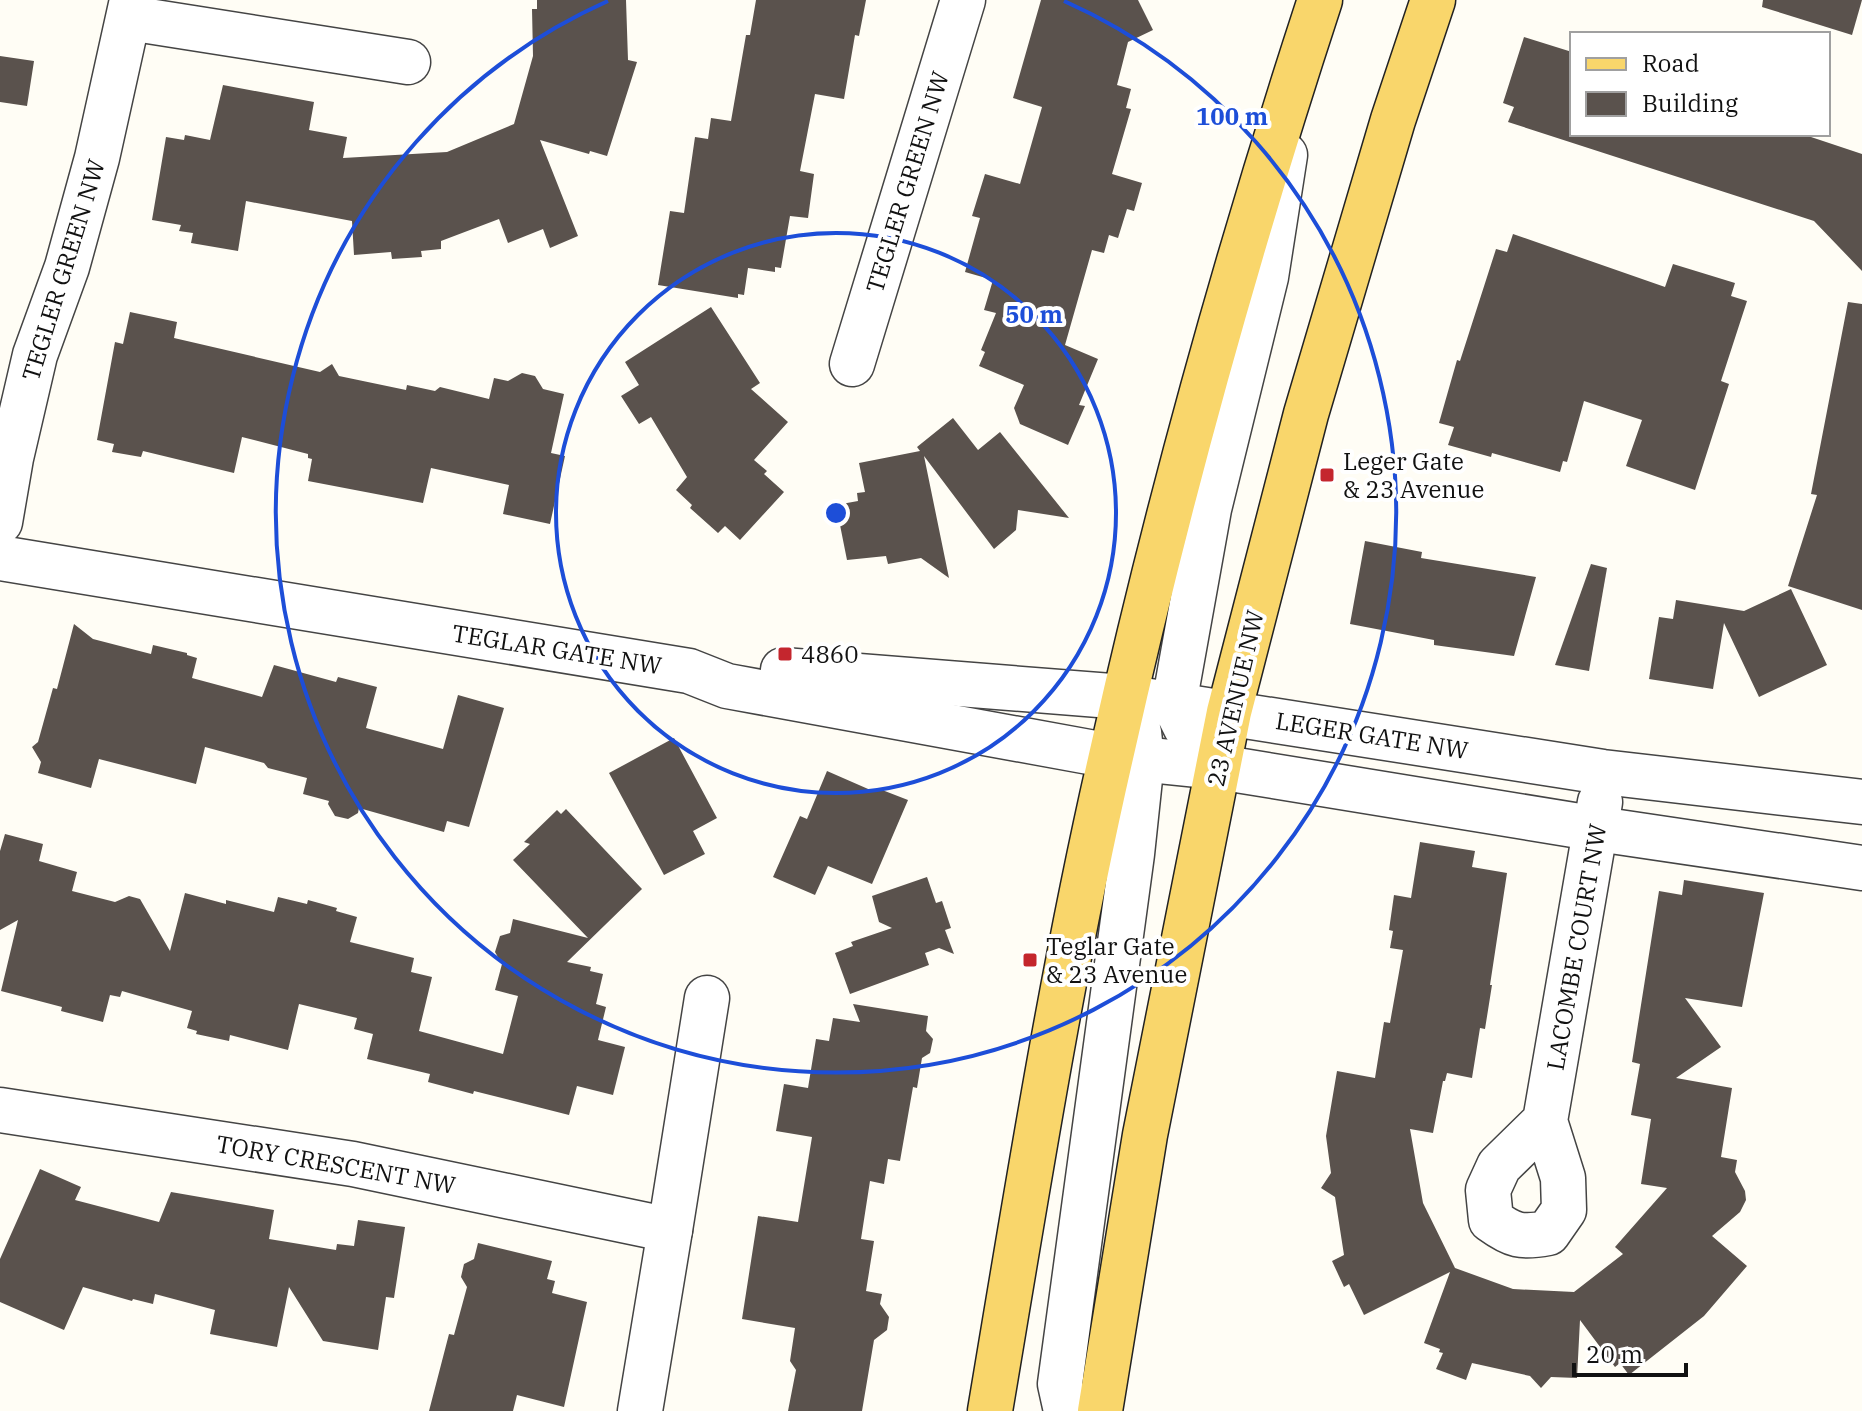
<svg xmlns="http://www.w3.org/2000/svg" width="1862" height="1411" viewBox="0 0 1862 1411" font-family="'IBM Plex Serif',serif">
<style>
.building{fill:#5a524d}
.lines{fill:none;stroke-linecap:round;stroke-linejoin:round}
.minor-casing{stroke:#444;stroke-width:47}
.major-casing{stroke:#222;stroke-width:47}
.minor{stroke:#fff;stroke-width:44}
.major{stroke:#f9d66b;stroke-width:44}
.ring{fill:none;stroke:#1d4ed8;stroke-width:4}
.poi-dot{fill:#c4262e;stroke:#fff;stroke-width:3}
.labels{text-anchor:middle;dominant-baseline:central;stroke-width:8;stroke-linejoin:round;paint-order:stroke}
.street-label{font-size:24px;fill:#111;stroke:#fff}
.poi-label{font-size:24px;fill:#111;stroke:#fff;text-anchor:start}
.centre{fill:#1d4ed8;stroke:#fff;stroke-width:4}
.ring-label{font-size:24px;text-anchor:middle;font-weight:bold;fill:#1d4ed8;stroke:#fff;stroke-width:8;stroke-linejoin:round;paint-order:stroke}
</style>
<rect width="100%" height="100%" fill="#fffdf5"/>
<g class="building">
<path d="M537 0H626L628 60 637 62 607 156 590 151 589 154 540 140 578 236 550 248 543 229 508 243 499 219 441 241V249L421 251 422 257 392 259 391 252 354 255 352 221 246 201 238 251 191 243 193 233 179 231 181 225 152 220 166 137 184 140 185 135 210 140 223 85 314 102 309 130 347 137 343 158 447 152 514 124 533 56 532 9H537Z"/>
<path d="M756 0H866L859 36 855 35 844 99 815 94 800 171 814 174 808 218 790 216 781 268 775 267V272L748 268 744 295 738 294V298L658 285 670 211 684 213 695 137 708 139 711 118 731 121 746 35H750Z"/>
<path d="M1041 0H1138L1153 30 1128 42 1117 85 1131 89 1126 108 1131 109 1112 174 1142 183 1134 211 1127 209 1118 238 1109 235 1104 253 1092 250 1065 345 1098 359 1079 405 1085 406 1068 445 1020 424 1014 408 1024 385 979 366 985 352 981 350 996 313 984 310 993 280 965 272 980 218 972 216 985 174 1020 184 1042 107 1013 98Z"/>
<path d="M1763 0H1862L1852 35 1762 7Z"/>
<path d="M1524 37 1572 52V134H1802L1862 154V271L1814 221 1508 122 1514 107 1503 103Z"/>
<path d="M0 56 34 61 27 106 0 102Z"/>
<path d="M1513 234 1665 287 1673 264 1735 283 1731 296 1747 301 1721 381 1729 384 1695 490 1626 466 1642 420 1584 401 1567 462 1563 461 1560 472 1492 453 1491 457 1448 445 1454 427 1439 423 1457 360 1460 361 1496 249 1507 252Z"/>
<path d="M1848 302 1862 304V610L1788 586 1817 495 1811 494Z"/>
<path d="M711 307 760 383 751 389 788 422 754 460 767 471 764 474 784 492 740 540 725 526 718 533 690 508 692 505 676 490 687 477 651 417 639 424 621 396 639 385 625 362Z"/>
<path d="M130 312 177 322 174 338 320 372 332 364 339 376 406 390 407 385 435 391 440 387 489 399 494 378 508 381 522 373 535 376 543 389 564 394 551 453 565 456 550 524 503 514 509 485 431 468 423 503 308 481 312 459 308 458V454L242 437 234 473 143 451 141 457 112 452 114 444 97 440 115 342 123 344Z"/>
<path d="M953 418 978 450 1000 432 1069 518 1018 510 1016 530 994 549 924 456 949 578 921 558 888 564 886 556 847 560 836 505 858 501 857 493 865 492 859 463 920 451 917 447Z"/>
<path d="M1365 541 1422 552 1421 558 1536 577 1514 656 1434 645V640L1350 624Z"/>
<path d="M1591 564 1607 568 1589 671 1555 665Z"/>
<path d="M1791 589 1827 665 1759 697 1724 623 1713 689 1649 679 1659 617 1673 619 1676 600 1744 611Z"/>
<path d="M74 624 93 639 151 654 153 645 187 653V655L197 658 192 678 262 697 274 665 336 682 338 677 377 687 366 728 443 749 458 695 504 708 469 827 447 821 444 832 359 808 358 813 348 819 335 816 328 804 329 801 303 794 307 778 268 768 264 763 205 747 196 784 99 759 91 788 38 773 41 762 32 747 38 742 53 688 57 689Z"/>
<path d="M674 738 717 818 693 831 705 854 664 875 609 773Z"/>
<path d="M827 771 875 792 877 788 908 800 872 884 828 866 815 895 773 877 800 816 807 819Z"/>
<path d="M566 809 642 889 567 962 591 967 590 971 603 974 596 1004 606 1007 598 1040 625 1047 613 1095 577 1086 569 1115 474 1091 473 1094 428 1082 430 1074 367 1059 373 1034 354 1029 357 1018 299 1004 288 1050 230 1035 229 1041 196 1034 197 1031 187 1028 192 1011 122 991 120 997 110 995 103 1022 61 1011 62 1007 1 991 18 920 0 930V851L5 834 43 844 39 861 77 872 72 891 115 902 129 896 140 899 170 951 185 893 226 904V900L274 912 278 897 307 904 308 900 337 908 336 911 357 917 350 942 414 958 411 972 432 977 419 1031 503 1054 518 996 495 990 502 964 495 952 500 936 510 933 513 919 588 938 513 860 530 844 524 842 557 810 561 814Z"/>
<path d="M1420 842 1475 851 1472 867 1507 873 1490 985H1492L1485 1029 1480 1028 1472 1078 1447 1073 1445 1081H1443L1433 1133 1410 1129 1423 1203 1455 1268 1513 1289 1574 1292 1623 1254 1615 1247 1667 1188 1641 1184 1651 1119 1631 1115 1640 1064 1632 1062 1659 891 1682 895 1684 880 1764 893 1742 1007 1685 998 1721 1047 1676 1078 1732 1088 1721 1157 1737 1160 1735 1172 1745 1191 1746 1200 1740 1212 1712 1236 1747 1266 1704 1316 1629 1375 1620 1363 1615 1367 1580 1320 1577 1378 1551 1377 1541 1388 1530 1376 1472 1363 1466 1380 1436 1369 1443 1353 1439 1352 1440 1349 1424 1343 1450 1272 1364 1315 1349 1284 1344 1287 1332 1261 1344 1255 1335 1197 1321 1188 1331 1173 1326 1136 1337 1071 1375 1078 1384 1022 1390 1023 1403 950 1390 948 1393 931 1389 930 1394 895 1411 898Z"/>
<path d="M927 877 936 903 942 901 951 928 945 930 954 954 939 948 925 953 929 965 850 994 835 953 853 946 851 942 892 928 879 922 872 896Z"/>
<path d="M853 1004 928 1016 926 1031 933 1039 930 1053 922 1058 917 1088 913 1087 900 1161 888 1159 884 1184 870 1181 861 1239 874 1241 866 1291 882 1294 880 1304 889 1317 887 1330 874 1340 862 1411H788L796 1370 790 1361 795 1328 742 1319 758 1216 798 1222 812 1137 776 1131 784 1084 808 1088 816 1039 829 1041 833 1018 860 1022Z"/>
<path d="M40 1169 81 1187 75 1200 159 1222 171 1192 274 1210 269 1239 336 1250 337 1244 354 1246 358 1220 405 1227 394 1298 386 1297 378 1350 323 1341 289 1287 277 1347 210 1334 215 1310 155 1294 153 1304 133 1299 132 1301 83 1287 64 1330 0 1302V1259Z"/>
<path d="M478 1243 552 1261 547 1279 555 1281 552 1293 587 1302 564 1407 517 1395 513 1411H429L449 1334 454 1335 467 1287 461 1277 464 1264 474 1259Z"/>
</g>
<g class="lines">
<g class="minor-casing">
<g id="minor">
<path d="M129 18 408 62"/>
<path d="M852 364 963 0"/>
<path d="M0 522 11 458 35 355 67 267 97 158 132 0"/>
<path d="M0 558 689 671 727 686 1111 756 1218 767 1598 829 1862 868"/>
<path d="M783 670 1124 697 1603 772 1862 802"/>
<path d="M1186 728 1174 704 1209 509 1266 277 1285 155"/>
<path d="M0 1110 353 1164 670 1230 640 1411"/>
<path d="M1545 1121 1563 1178 1564 1210 1548 1233C1521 1238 1513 1236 1491 1220L1488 1190 1499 1166 1545 1121 1600 802"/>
<path d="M670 1230 707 998"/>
<path d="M1066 1411 1060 1384 1132 854 1142 760 1139 732"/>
</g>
</g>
<g class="major-casing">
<g id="major">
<path d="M990 1411C1027 1191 1062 969 1112 752 1169 498 1239 247 1320 0"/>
<path d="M1100 1411 1145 1135 1229 712 1306 414 1393 120 1433 0"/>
</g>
</g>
<use href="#minor" class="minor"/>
<use href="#major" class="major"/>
</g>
<g class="ring">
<circle cx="836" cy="513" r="280"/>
<path d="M1064 1A560 560 0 1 1 608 1"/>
</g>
<g class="poi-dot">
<rect x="1319" y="467" width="16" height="16" rx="4"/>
<rect x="777" y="646" width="16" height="16" rx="4"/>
<rect x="1022" y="952" width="16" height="16" rx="4"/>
</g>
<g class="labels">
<g class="street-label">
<text transform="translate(907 182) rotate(-73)">TEGLER GREEN NW</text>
<text transform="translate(63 270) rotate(-73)">TEGLER GREEN NW</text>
<text transform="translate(557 649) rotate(9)">TEGLAR GATE NW</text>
<text transform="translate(1235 698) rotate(-77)">23 AVENUE NW</text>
<text transform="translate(1372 735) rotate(9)">LEGER GATE NW</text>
<text transform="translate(1576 947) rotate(-80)">LACOMBE COURT NW</text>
<text transform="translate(336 1164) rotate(10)">TORY CRESCENT NW</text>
</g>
<g class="poi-label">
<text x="1343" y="461">Leger Gate<tspan x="1343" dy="28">&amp; 23 Avenue</tspan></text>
<text x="801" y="654">4860</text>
<text x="1046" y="946">Teglar Gate<tspan x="1046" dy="28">&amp; 23 Avenue</tspan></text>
</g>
</g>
<circle cx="836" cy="513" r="12" class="centre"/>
<g class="ring-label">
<text x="1232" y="125">100 m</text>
<text x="1034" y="323">50 m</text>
</g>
<rect x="1570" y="32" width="260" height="104" fill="#ffffff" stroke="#a0a0a0" stroke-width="2"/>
<rect x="1586" y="58" width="40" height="12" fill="#f9d66b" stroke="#a0a0a0" stroke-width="2"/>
<text x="1642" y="72" font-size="24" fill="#111111">Road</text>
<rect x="1586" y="92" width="40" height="24" fill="#5a524d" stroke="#a0a0a0" stroke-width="2"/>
<text x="1642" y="112" font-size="24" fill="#111111">Building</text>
<path d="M1574 1363v12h112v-12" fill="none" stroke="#111111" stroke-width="4"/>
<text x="1586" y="1363" font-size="24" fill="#111111" stroke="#ffffff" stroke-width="6" paint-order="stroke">20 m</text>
</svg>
